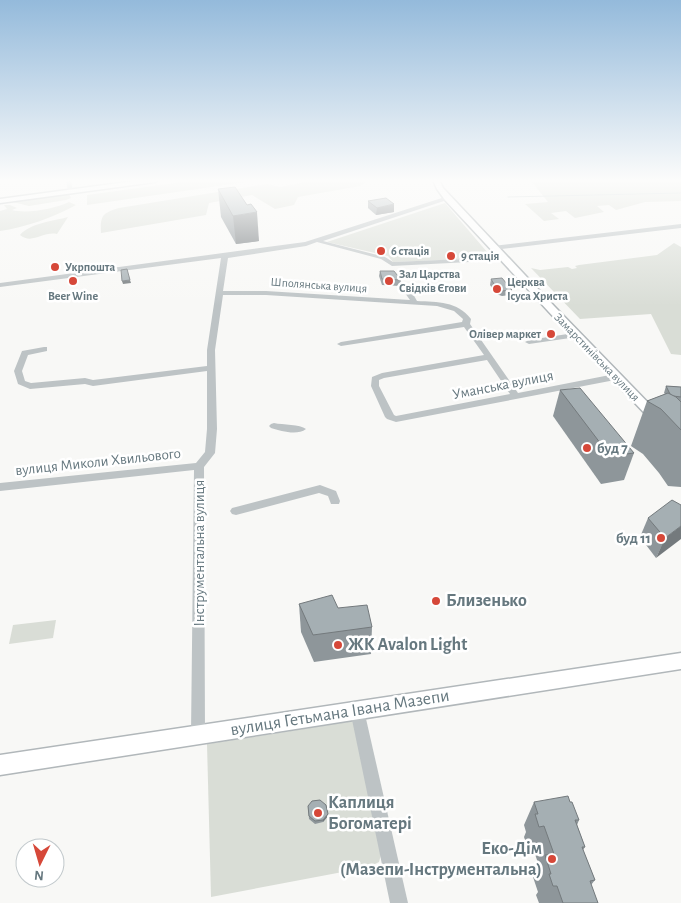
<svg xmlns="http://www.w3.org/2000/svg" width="681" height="903" viewBox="0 0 681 903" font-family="'Alegreya Sans',sans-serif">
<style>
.green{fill:#d9ddd6}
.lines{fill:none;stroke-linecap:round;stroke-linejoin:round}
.stream{stroke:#b7c4c7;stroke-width:1}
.major-casing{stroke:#b1b7ba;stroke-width:3}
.minor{fill:#bdc3c5;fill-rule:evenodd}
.major{fill:#fff;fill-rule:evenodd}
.wall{fill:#8e969a}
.shaded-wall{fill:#747a7d}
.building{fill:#a5afb3;stroke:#747a7d}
.poi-dot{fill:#d64839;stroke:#fff;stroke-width:2}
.labels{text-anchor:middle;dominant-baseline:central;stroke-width:5;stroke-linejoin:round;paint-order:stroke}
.far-poi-label{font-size:12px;font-weight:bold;fill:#66787f;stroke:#fff;text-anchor:start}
.far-street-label{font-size:12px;fill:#66787f;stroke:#fff}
.street-label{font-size:15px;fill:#66787f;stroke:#fff}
.poi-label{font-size:15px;font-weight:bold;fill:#66787f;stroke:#fff;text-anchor:start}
.near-poi-label{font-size:18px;font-weight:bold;fill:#66787f;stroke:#fff;text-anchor:start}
.near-street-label{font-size:18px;fill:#66787f;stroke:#fff}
</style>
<rect width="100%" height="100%" fill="#f8f8f6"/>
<g class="green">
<path d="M197 180H259L87 205V195Z"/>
<path d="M316 180H369L360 186 298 197 294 205 275 209 252 195 209 203 206 215 101 233C100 215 103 213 119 208L267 184 280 187Z"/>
<path d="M551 180H681V201L645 202 616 210 609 205 597 206 604 212 575 218 566 211 551 213 559 219 544 221 525 204 548 202 532 182Z"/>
<path d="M69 194 71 198 66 200 29 206 13 202Z"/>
<path d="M69 202 76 205C54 217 24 228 0 231V211L7 209 4 205H10L17 208 12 210C27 214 54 209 69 202Z"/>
<path d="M445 203 494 260 492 258 393 262 388 256 327 242Z"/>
<path d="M68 217 57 234C43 231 32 245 20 235 30 223 54 221 68 217Z"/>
<path d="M674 243 681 247V355L671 354 651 314 580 319 531 268 540 270 568 267 572 269 577 268 575 266 579 265 657 255Z"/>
<path d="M56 620 53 638 9 644 13 625Z"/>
<path d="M354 721 382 851 379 862 369 867 211 897 207 744Z"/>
</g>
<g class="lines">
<path class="stream" d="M508 197 681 193"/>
<g class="major-casing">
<g id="major">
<path d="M142 180H158L155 182 0 203V199Z"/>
<path d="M433 180H439L443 188 555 307 660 415 662 418 660 421H652L574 339 445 200 437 189Z"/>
<path d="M681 653V669L0 775V755Z"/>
</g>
</g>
<g class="minor">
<path d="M66 180H71L73 192 68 191Z"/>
<path d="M448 196 451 198 450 199 323 241 385 257 393 262 487 258 490 260 489 261 392 266 381 259 317 242 306 246 228 258 223 291H266L410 300 402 289 406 287H409L417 301C438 302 457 301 471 319L470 324 518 393 615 374 619 377 615 380 396 422 387 419 385 417 371 386 372 377 382 373 484 355 464 327 341 346 337 344 341 342 462 322 463 319 454 311 437 306 266 295H223L215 350 217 429 215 453 204 467 205 734 203 739 198 741 193 739 191 734 194 470 0 491V483L196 463 205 452 207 429V371L93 386 85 384 30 389 18 384 14 371 22 351 44 347H47V351L28 355 22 371 25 381 31 383 85 378 93 380 207 366V350L221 258 0 287V283L305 242ZM487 360 510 394 396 416 394 415 379 386V380L384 378Z"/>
<path d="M681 224V228L493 250 490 248 493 246Z"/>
<path d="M574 333H577V337L529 344 525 342 529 340Z"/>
<path d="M274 423C283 425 300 424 306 429 297 436 281 431 271 428L269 426 271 424Z"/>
<path d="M320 485 336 491 340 501 339 504H331L328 496 319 493 236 515 232 514 230 511 232 508 236 507Z"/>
<path d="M357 703 362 705 364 710 408 903H390L350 710 352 705Z"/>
</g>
<use href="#major" class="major"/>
</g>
<g class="wall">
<path d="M218 189 259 241 236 244 221 217Z"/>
<path d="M368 201 394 212 376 215 368 208Z"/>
<path d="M380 271 401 280 400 286 382 285 379 276Z"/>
<path d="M491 279 512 290 511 295 502 296 496 294 490 285Z"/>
<path d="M666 386 681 387V487L668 486 659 473 643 454 631 446 647 401 665 394 664 393Z"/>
<path d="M560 390 634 453 624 480 601 484 553 416Z"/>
<path d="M681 505 656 558 640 537 648 518Z"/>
<path d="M299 604 338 608 372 627 371 654 314 662 301 632Z"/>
<path d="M534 802H570L579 820 577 825 585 847 583 850 595 880 591 885 598 903H539L536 895 538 892 533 877 539 866 533 848 528 849 524 837 526 832 524 825Z"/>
<path d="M308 806 328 816 323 822 315 824 309 819Z"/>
</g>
<g class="shaded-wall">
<path d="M394 204V212L376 215 377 208Z"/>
<path d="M257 212 259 241 236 244 233 216Z"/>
<path d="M130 280 131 283 123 284 122 281Z"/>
<path d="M681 526V539L656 558 665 538Z"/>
<path d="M328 814V816L323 822V820Z"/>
</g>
<g class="building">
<path d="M235 187 247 205 251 204 257 212 233 216 218 189Z"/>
<path d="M386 198 394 204 377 208 368 201Z"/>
<path d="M127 269 130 280 122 281 121 270Z"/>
<path d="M380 271H394L401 280 382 279Z"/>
<path d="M502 278 512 290 502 291 497 289 491 279Z"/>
<path d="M666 386 681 387V397L673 396 670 394Z"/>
<path d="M580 388 634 453 610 456 560 390Z"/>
<path d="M668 393 676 397 681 402V430L661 409 647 401Z"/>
<path d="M672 500 681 505V526L665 538 648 518Z"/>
<path d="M332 595 338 608 367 605 372 627 313 635 299 604Z"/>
<path d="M568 796 570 802H572L579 820H575L585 847H582L595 880 590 881 598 903H563L557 886H553L549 874H551L545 855 554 854 544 826 539 827 535 814H538L534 802Z"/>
<path d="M320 800 326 805 328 814 323 820 315 821 309 816 308 806 312 801Z"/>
</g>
<linearGradient id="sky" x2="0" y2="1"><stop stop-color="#94badb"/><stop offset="0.59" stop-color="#fcfcfb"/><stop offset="1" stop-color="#fcfcfb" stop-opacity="0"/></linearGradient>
<rect width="681" height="306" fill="url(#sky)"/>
<g class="poi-dot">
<circle cx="381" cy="251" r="5"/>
<circle cx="451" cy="256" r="5"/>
<circle cx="55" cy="267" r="5"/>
<circle cx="73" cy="281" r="5"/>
<circle cx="389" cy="281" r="5"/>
<circle cx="497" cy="289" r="5"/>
<circle cx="551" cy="334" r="5"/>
<circle cx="587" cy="448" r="5"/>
<circle cx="661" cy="538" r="5"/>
<circle cx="436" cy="601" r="5"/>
<circle cx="338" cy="645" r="5"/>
<circle cx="318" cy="813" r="5"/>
<circle cx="552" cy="859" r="5"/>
</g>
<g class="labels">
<g class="far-poi-label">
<text x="391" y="251">6 стація</text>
<text x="461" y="256">9 стація</text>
<text x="65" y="267">Укрпошта</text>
<text x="399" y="274">Зал Царства<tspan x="399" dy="14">Свідків Єгови</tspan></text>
<text x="507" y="282">Церква<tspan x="507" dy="14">Ісуса Христа</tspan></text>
<text x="73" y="296" text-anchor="middle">Beer Wine</text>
<text x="541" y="334" text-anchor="end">Олівер маркет</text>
</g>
<g class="far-street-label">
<text transform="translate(319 285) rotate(4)">Шполянська вулиця</text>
<text transform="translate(597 357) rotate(46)">Замарстинівська вулиця</text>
</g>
<g class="street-label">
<text transform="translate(503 385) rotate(-11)">Уманська вулиця</text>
<text transform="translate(98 462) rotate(-6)">вулиця Миколи Хвильового</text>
<text transform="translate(199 553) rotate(-90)">Інструментальна вулиця</text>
</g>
<g class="poi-label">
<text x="597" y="448">буд 7</text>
<text x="651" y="538" text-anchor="end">буд 11</text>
</g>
<g class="near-poi-label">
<text x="446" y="601">Близенько</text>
<text x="348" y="645">ЖК Avalon Light</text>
<text x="328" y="803">Каплиця<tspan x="328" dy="21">Богоматері</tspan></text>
<text x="542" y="849" text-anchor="end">Еко-Дім<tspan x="542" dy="21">(Мазепи-Інструментальна)</tspan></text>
</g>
<g class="near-street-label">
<text transform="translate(340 713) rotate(-9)">вулиця Гетьмана Івана Мазепи</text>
</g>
</g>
<g transform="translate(40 863) rotate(185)"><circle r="24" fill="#ffffff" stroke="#c2c9cc"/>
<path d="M0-4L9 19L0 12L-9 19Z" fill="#d64839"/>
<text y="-8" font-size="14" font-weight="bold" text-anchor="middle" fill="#66787f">N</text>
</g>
</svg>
